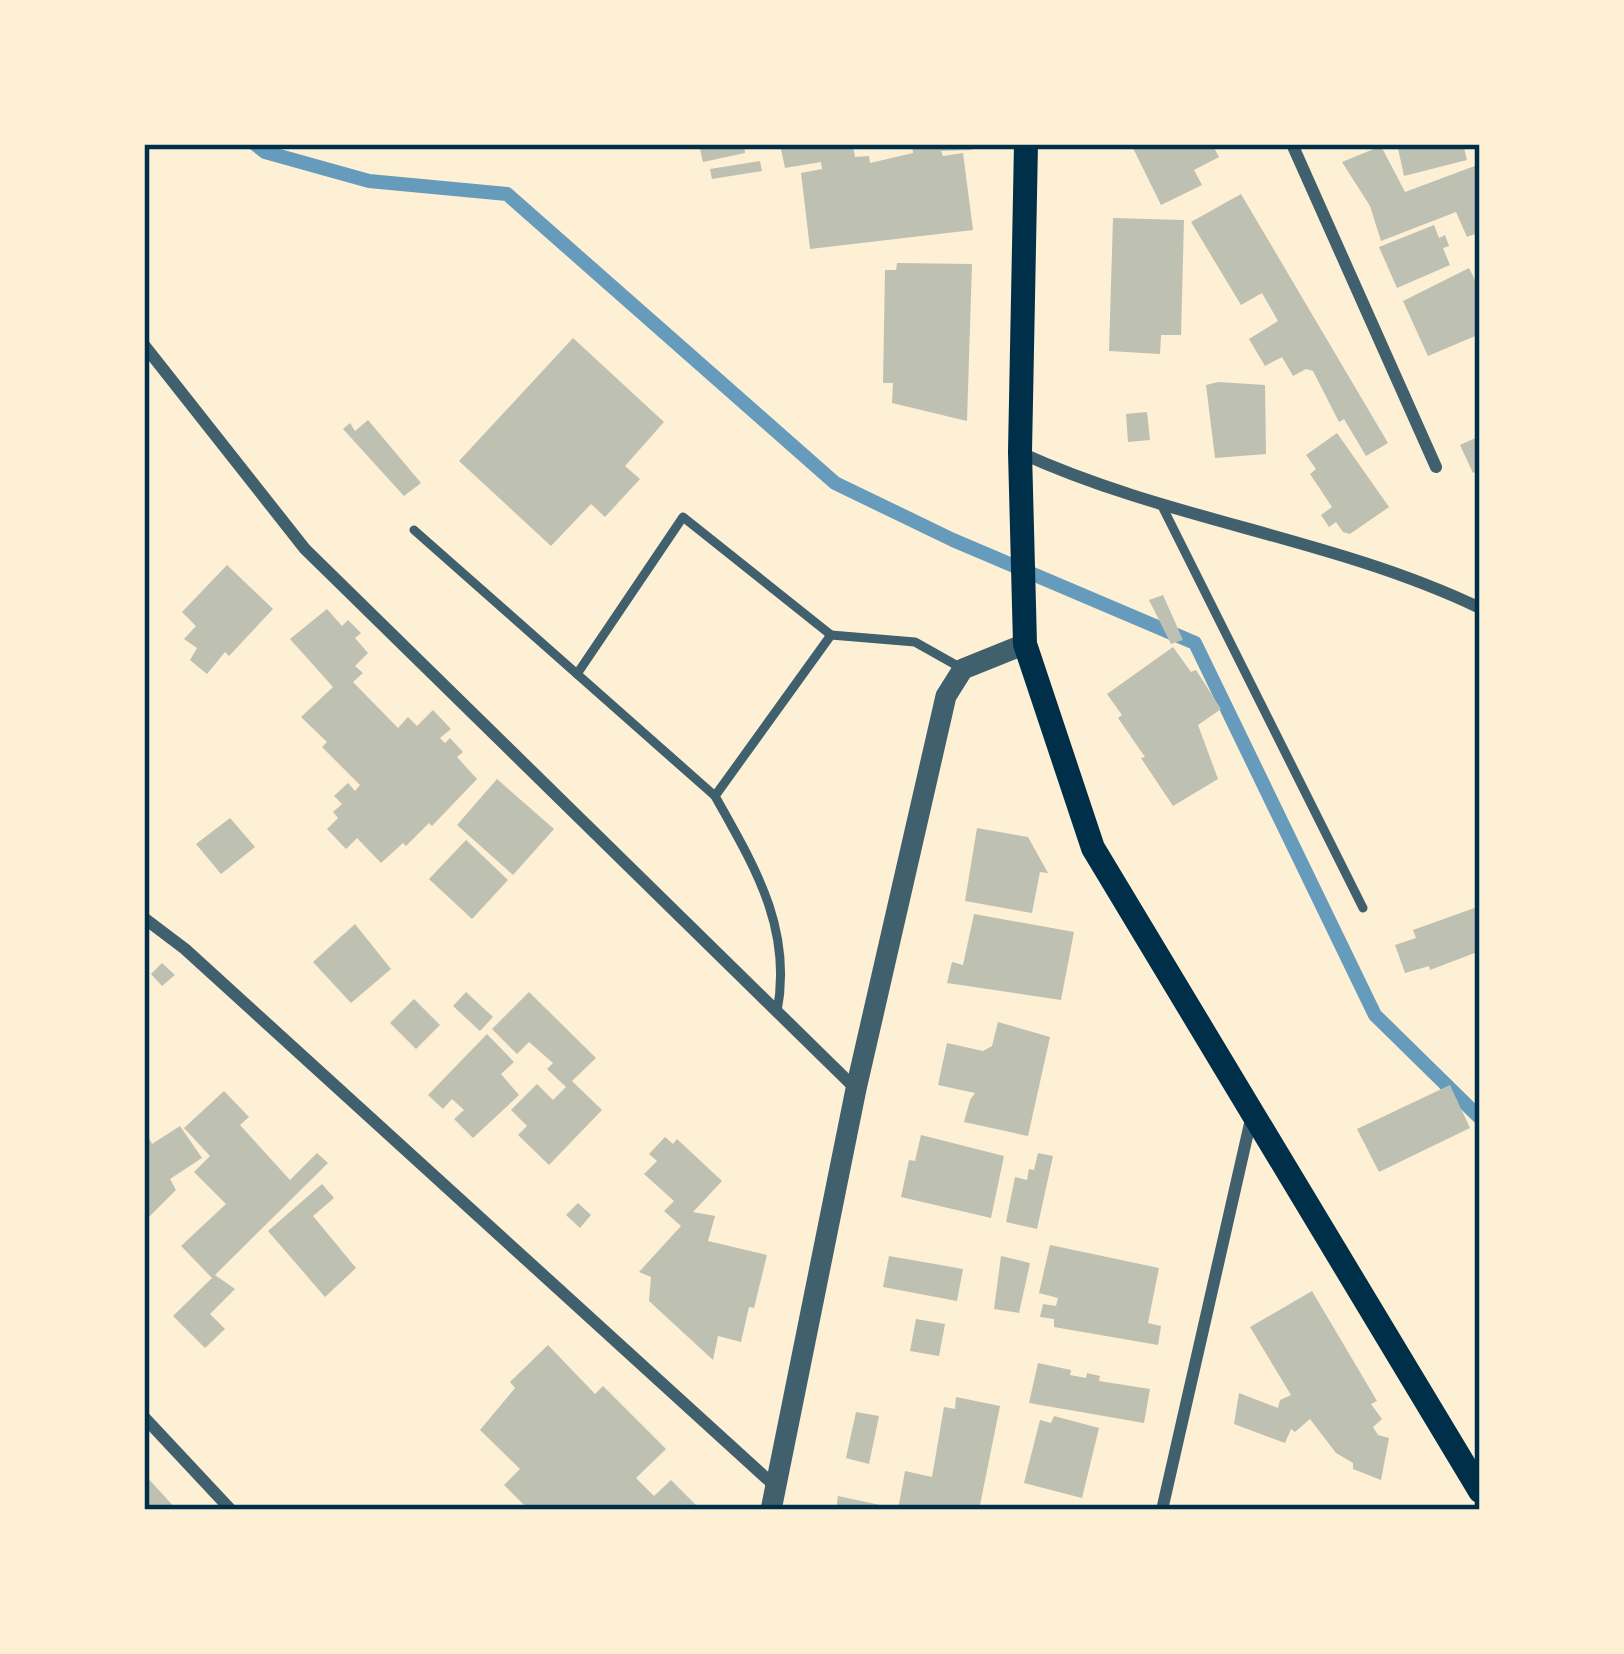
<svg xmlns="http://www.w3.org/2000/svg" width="1624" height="1654" viewBox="0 0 1624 1654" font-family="'Space Grotesk',sans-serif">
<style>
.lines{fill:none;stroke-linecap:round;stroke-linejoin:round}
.stream{stroke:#669bbc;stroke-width:14}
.building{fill:#bec0b2}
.service{stroke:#3f606c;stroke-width:9}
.minor{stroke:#3f606c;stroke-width:12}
.tertiary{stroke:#3f606c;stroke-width:21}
.secondary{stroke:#003049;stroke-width:24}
.neatline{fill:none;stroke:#003049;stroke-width:4.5}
</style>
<rect width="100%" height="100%" fill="#fdf0d5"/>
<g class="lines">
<path class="stream" d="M255 144 265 152 369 181 507 194 835 483 953 540 1195 643 1375 1015 1480 1118"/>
</g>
<g class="building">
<path d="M699 144H744L745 153 703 162Z"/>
<path d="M780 144H853L855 157 869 156 870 163 913 153 912 144H972V150L941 151 943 156 963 153 973 230 810 249 801 173 822 169 821 162 785 168Z"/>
<path d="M1140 144H1212L1219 157 1194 170 1202 185 1161 205 1133 148Z"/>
<path d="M1397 144H1463L1467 160 1404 176Z"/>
<path d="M1381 146 1405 192 1480 164V232L1467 237 1456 212 1381 241 1370 206 1342 162Z"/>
<path d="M760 161 762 171 712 179 710 169Z"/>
<path d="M1241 194 1388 443 1366 456 1344 419 1339 422 1313 371 1306 369 1293 376 1282 357 1265 366 1249 339 1278 321 1262 293 1241 305 1191 222Z"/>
<path d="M1113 218 1184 220 1181 335H1161L1160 354 1109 351Z"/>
<path d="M1434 225 1439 238 1445 235 1449 246 1443 248 1450 265 1397 288 1379 247Z"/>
<path d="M897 263 972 264 967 421 892 403 893 383H883L885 270H896Z"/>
<path d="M1469 268 1480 290V334L1428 356 1403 301Z"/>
<path d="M573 338 664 422 625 466 640 479 605 517 591 504 551 546 459 461Z"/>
<path d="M1218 382 1265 385 1266 454 1215 458 1206 385Z"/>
<path d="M1147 412 1150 440 1128 442 1126 414Z"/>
<path d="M368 420 421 483 404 496 343 429 350 423 355 431Z"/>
<path d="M1337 433 1389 507 1350 534 1343 532 1336 522 1329 527 1321 515 1332 507 1310 474 1316 469 1306 455Z"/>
<path d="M1480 436V470L1473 473 1460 445Z"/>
<path d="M227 565 273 609 229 656 225 652 207 674 190 660 197 648 184 639 196 626 182 612Z"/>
<path d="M1163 595 1183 640 1171 644 1149 600Z"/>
<path d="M327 609 342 626 348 620 361 633 355 638 368 653 355 666 363 673 353 682 398 728 408 717 417 726 433 710 451 729 440 738 445 743 450 738 463 752 457 757 477 779 432 826 429 823 406 846 403 843 381 863 357 838 346 849 327 829 338 818 333 812 342 804 334 796 348 783 355 791 360 785 322 747 327 742 301 717 333 687 290 639Z"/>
<path d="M1173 647 1191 672 1196 670 1221 709 1198 725 1218 779 1173 806 1141 758 1145 757 1118 718 1122 715 1107 694Z"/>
<path d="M497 779 554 829 513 875 457 825Z"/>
<path d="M230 818 255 847 221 874 196 844Z"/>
<path d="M977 828 1028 837 1048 873 1040 872 1032 913 965 901Z"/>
<path d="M466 840 508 880 472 919 429 879Z"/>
<path d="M1480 906V951L1430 970 1429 966 1405 973 1395 945 1416 938 1413 930Z"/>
<path d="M974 914 1074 932 1061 1000 947 983 952 962 963 965Z"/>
<path d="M355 924 391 969 351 1003 313 962Z"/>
<path d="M162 963 175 975 162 986 151 974Z"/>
<path d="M466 992 493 1017 480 1031 453 1006Z"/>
<path d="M529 992 596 1058 572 1081 602 1110 549 1165 518 1135 527 1126 511 1110 537 1084 553 1100 566 1087 547 1069 553 1063 529 1042 517 1054 492 1029Z"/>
<path d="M414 999 440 1025 416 1049 390 1023Z"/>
<path d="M998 1022 1050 1037 1028 1136 964 1122 970 1100 975 1093 938 1085 947 1043 983 1051 992 1046Z"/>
<path d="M487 1034 514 1062 501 1074 519 1095 473 1138 454 1119 464 1110 452 1099 443 1109 428 1095Z"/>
<path d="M1450 1085 1470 1128 1379 1172 1357 1129Z"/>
<path d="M224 1091 249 1117 240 1125 290 1180 317 1153 328 1163 215 1275 235 1289 210 1314 225 1329 205 1348 173 1316 212 1278 181 1246 226 1204 194 1172 210 1156 184 1128Z"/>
<path d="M180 1126 202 1158 170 1179 176 1190 144 1222V1129L152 1144Z"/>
<path d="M921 1135 1004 1156 991 1218 901 1197 909 1160 915 1161Z"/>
<path d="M665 1137 673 1144 677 1139 722 1181 693 1212 715 1216 708 1241 767 1255 754 1308 749 1307 741 1342 718 1336 713 1360 649 1301 651 1277 639 1272 681 1226 664 1211 674 1201 644 1174 657 1161 649 1154Z"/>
<path d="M1038 1153 1053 1156 1037 1229 1006 1222 1015 1177 1027 1180 1029 1169 1034 1170Z"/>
<path d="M322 1184 334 1198 313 1216 356 1268 325 1297 268 1231Z"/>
<path d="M578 1203 591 1215 580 1228 566 1215Z"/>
<path d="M1050 1245 1159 1268 1148 1323 1161 1326 1158 1345 1054 1327V1319L1040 1317 1043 1304 1056 1306 1058 1298 1039 1293Z"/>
<path d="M889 1256 963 1269 957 1301 883 1287Z"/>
<path d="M1001 1256 1030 1263 1019 1313 994 1309Z"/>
<path d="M1312 1291 1377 1401 1371 1404 1382 1419 1373 1427 1378 1435 1389 1438 1381 1480 1353 1469V1463L1336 1453 1310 1419 1295 1432 1291 1429 1285 1443 1234 1424 1239 1393 1278 1408 1280 1400 1291 1395 1250 1327Z"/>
<path d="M916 1319 945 1324 939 1356 910 1351Z"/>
<path d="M548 1345 595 1394 603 1386 666 1449 636 1478 654 1496 671 1480 698 1507 694 1510H529L504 1485 520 1469 480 1430 515 1388 510 1382Z"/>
<path d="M1038 1363 1071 1370 1070 1375 1086 1378 1087 1373 1100 1376 1099 1381 1150 1389 1144 1423 1029 1403Z"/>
<path d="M956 1397 1000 1406 979 1510H898L905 1471 932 1477 944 1407 955 1409Z"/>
<path d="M856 1412 879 1416 869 1464 846 1458Z"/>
<path d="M1054 1416 1099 1428 1082 1498 1024 1483 1040 1420 1051 1423Z"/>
<path d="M144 1474 177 1510H144Z"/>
<path d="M838 1496 894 1508V1510H836Z"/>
</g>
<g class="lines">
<g class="service">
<path d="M1163 508 1363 908"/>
<path d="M414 530 715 796"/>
<path d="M577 674 683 517 831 635"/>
<path d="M777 1012C793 928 754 866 715 796L831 635 915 642 963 669"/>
</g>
<g class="minor">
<path d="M1292 144 1436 467"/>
<path d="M144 345 305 549 855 1088"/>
<path d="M1021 453C1170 521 1334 538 1480 608"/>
<path d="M144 918 185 949 776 1487"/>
<path d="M144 1417 231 1510"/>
<path d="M1162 1510 1251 1119"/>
</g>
<path class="tertiary" d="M771 1510 856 1089 946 696 963 669 1025 644"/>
<path class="secondary" d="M1026 144 1020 452 1025 644 1093 848 1480 1491"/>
</g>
<rect width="1624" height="1654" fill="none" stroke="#fdf0d5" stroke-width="294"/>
<rect x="147" y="147" width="1330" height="1360" class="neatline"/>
</svg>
